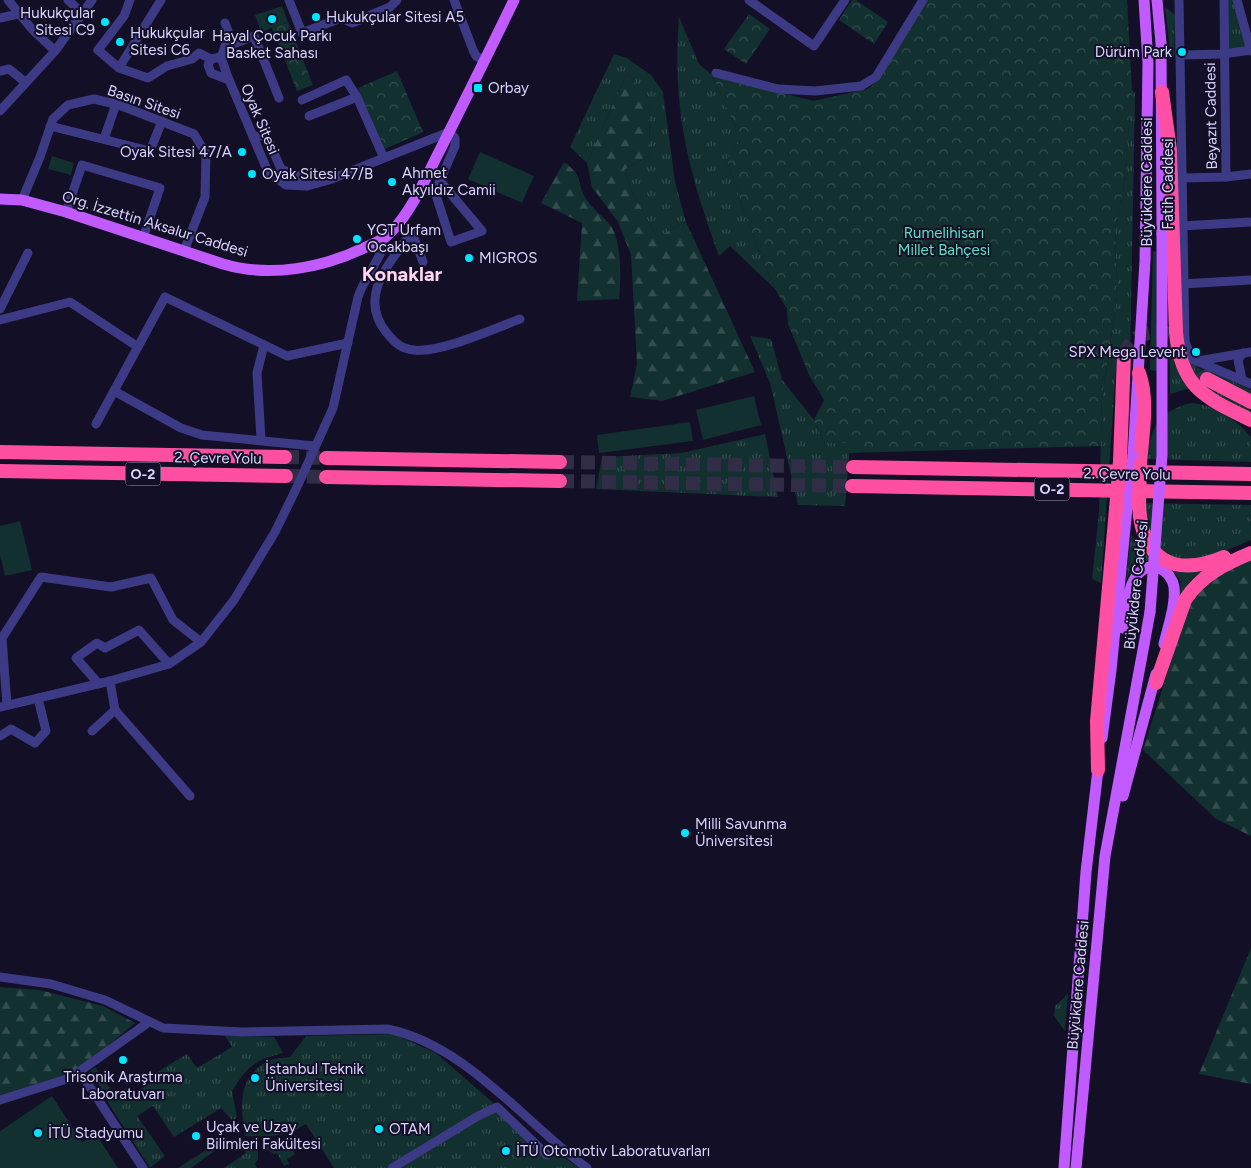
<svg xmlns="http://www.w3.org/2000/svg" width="1251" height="1168" viewBox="0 0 1251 1168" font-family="Figtree,sans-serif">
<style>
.grass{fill:url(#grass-tufts)}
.forest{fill:url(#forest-firs)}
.park{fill:url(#park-crowns)}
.garden{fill:#12302f}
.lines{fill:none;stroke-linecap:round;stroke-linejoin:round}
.highway-tunnel{stroke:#312d47;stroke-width:14;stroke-dasharray:14 7;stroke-linecap:butt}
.minor{stroke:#3d3a85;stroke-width:9}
.major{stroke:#c25bff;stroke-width:11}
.highway{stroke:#ff4fa3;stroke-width:14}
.major-bridge{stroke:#c25bff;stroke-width:11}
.highway-bridge{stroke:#ff4fa3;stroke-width:14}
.poi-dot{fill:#00e5ff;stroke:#130f26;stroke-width:2}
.labels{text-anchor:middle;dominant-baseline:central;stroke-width:4;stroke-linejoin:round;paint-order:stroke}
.shield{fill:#130f26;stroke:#9e99be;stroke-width:1}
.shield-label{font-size:14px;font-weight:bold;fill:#d9d4ff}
.poi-label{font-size:15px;fill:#d9d4ff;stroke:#130f26;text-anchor:start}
.street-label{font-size:15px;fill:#d9d4ff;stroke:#130f26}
.park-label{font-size:15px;fill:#5fe0c0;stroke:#130f26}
.district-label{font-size:20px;font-weight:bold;fill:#ffd6f0;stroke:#130f26}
</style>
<defs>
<pattern id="grass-tufts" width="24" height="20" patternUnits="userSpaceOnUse" patternTransform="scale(1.25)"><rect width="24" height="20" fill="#12302f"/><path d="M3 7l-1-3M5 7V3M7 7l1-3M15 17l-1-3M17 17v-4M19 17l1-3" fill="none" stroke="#344d4e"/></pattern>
<pattern id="forest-firs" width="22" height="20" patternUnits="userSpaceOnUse" patternTransform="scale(1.25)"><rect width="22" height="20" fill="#12302f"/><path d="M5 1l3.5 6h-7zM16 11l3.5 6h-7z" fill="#344d4e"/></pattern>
<pattern id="park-crowns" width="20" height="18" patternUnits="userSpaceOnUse" patternTransform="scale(1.25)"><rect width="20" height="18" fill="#12302f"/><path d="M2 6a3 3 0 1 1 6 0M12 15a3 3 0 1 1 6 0" fill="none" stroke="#344d4e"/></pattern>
</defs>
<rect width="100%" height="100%" fill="#130f26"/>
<g class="grass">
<path d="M1227 0H1234L1247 48 1227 50Z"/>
<path d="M1165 7 1175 15 1174 57 1171 60Z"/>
<path d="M679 17 699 64 712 75 741 140 727 160 746 218 775 289 730 246 719 256C688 170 672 110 679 17Z"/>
<path d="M614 54 627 58 651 75 663 92 675 182 686 222 657 237 631 190 624 170 650 155 649 98 627 73 587 163 570 147Z"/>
<path d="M1132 90 1135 93 1130 363 1117 355 1101 583 1092 579 1099 513 1102 399 1117 297 1115 228 1123 194Z"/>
<path d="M1153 251 1156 252 1157 371 1150 370Z"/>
<path d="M1169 319 1190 388 1170 394Z"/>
<path d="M750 336 771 339 782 380 814 420 824 442 850 443 845 506 798 505 770 383Z"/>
<path d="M1184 357 1200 369 1219 375 1251 390V414L1202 389Z"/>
<path d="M1191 403C1215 405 1236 419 1251 437V462L1147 459C1150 427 1159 411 1191 403Z"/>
<path d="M765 434 778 497 596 489 602 457 682 453Z"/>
<path d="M1144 503 1251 505V540L1206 559 1176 560 1162 552 1148 534Z"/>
<path d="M1131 535 1152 558 1133 568 1126 580Z"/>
<path d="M1171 567 1206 569 1191 580 1179 598 1181 582Z"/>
<path d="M1068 994 1065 1031 1054 1016 1055 1006Z"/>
<path d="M394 1034 436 1053 555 1157H563L579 1168H334L306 1124C285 1137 269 1137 245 1136 240 1103 237 1073 274 1059 279 1058 285 1058 290 1057L306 1036Z"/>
<path d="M225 1036 274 1037 283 1053C254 1060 247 1067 232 1091L237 1117 233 1121 221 1108 174 1137 153 1106 137 1116 165 1156 150 1168 107 1101 127 1087 133 1094 157 1079 154 1074 187 1054 197 1068 232 1047Z"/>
<path d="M95 1067 110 1089 104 1093 90 1071Z"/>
<path d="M223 1139 224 1144 191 1168H178Z"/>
<path d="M289 1144 295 1154 287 1159 289 1164 284 1166 277 1153 274 1154 261 1146Z"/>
<path d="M258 1147V1159L255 1164 257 1168H224L246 1153 244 1149Z"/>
</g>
<g class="forest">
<path d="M627 73 649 98 650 155 624 170 631 190 657 237 686 222 755 372 662 401 630 397 637 364 631 255 618 222 592 187 587 163Z"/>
<path d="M564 162C585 178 575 178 585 197 591 208 603 216 611 226 622 243 621 281 619 299L577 301 582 223 541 203Z"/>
<path d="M1251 558V836L1216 819 1143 750 1188 608C1203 582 1225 572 1251 558Z"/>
<path d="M1251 948V1084L1199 1074Z"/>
<path d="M0 987 40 990 103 1006 135 1023 78 1071 0 1095Z"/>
</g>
<g class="park">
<path d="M852 0H856L888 22 874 44 839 20Z"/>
<path d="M926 0H1127L1132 90 1123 194 1115 228 1117 297 1102 399 1101 446 849 453V443L824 442 814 420 824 400 809 375 788 324 787 309 775 289 746 218 727 160 741 140 712 75 813 101 867 89 873 85Z"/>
<path d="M749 14 770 29 746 64 724 49Z"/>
<path d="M288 22 313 85 297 91 272 28Z"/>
<path d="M397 71 423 132 385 149 358 88Z"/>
</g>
<g class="garden">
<path d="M282 6 288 22 261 32 255 15Z"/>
<path d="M480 152 534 176 522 203 468 179Z"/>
<path d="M52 156 74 163 71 175 48 169Z"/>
<path d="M754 396 761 425 703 440 696 410Z"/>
<path d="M690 422 693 441 599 453 597 435Z"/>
<path d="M20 521 32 570 5 576 0 555V526Z"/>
<path d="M52 1096 82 1142 96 1134 118 1168H0V1131Z"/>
</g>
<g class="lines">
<g class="highway-tunnel">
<path d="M1124 355C1129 344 1135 336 1148 333 1180 326 1190 359 1207 379"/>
<path d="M285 457 326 458"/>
<path d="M560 462 853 467"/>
<path d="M286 476 326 477"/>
<path d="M560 481 852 486"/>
</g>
<g class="minor">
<path d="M8 0 31 28 55 51"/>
<path d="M68 0 83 14"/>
<path d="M130 0 124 16 98 50 119 68 148 78 167 66 192 59 199 53 211 59 221 57 227 75 268 172 286 185 307 186 329 180 449 132 455 138V146L435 192 451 242 482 231 440 181"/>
<path d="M289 0 302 33 341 18 352 23 390 7 397 0"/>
<path d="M454 0 473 50 476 56 485 61"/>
<path d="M749 0 814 46 845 0"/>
<path d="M1179 0 1185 342 1192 359 1251 384"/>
<path d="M1224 0 1226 177"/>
<path d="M1237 0 1251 51"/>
<path d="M0 18 18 14"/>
<path d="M225 23 228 31 225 47"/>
<path d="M1181 55 1223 54 1251 50"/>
<path d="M221 57 225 47 254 36 279 98"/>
<path d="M211 59 208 65 211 73 229 80"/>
<path d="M119 68 161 0"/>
<path d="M0 71 9 69 25 82"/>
<path d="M716 73 778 89 815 91 861 86 876 77 923 0"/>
<path d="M302 100 346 80 357 97 383 156"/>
<path d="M0 111 55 51 92 0"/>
<path d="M309 116 357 97"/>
<path d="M50 126 150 151 162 121"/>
<path d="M253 137 266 135 281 169 300 177 307 186"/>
<path d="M104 139 116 104"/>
<path d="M1181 178 1226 177 1251 174"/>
<path d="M22 200 40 157 53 119 68 105 94 99 119 105 194 134 206 154 205 197 184 251"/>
<path d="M66 212 82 165 160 188 143 238"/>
<path d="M1181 226 1251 222"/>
<path d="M423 262 412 232C391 262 357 295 386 332 394 342 401 349 414 350 441 353 493 329 520 319"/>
<path d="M1182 284 1251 280"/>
<path d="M0 309 28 253"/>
<path d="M0 320 70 302 138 347"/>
<path d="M1198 361 1251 352"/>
<path d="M1242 380 1238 360 1243 353"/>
<path d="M114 391 181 428 202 435 314 446"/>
<path d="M96 424 165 297 287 356 348 343"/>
<path d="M261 439 257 373 264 345"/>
<path d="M110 681 115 710 190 796"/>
<path d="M99 684 76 658 97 643 105 648 139 630 169 664"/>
<path d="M7 705 2 638 41 577 111 587 151 578 173 620 201 642"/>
<path d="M0 707 110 681 169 664 201 642 234 600 275 532 297 487 333 408 358 297C365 276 382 258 386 237"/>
<path d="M92 731 115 710"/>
<path d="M0 736 11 729 35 743 46 731 38 698"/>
<path d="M0 977 51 984 105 1000 163 1028 242 1032 387 1029C465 1044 525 1123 587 1168"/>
<path d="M80 1072 143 1168"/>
<path d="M0 1100 70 1078 149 1022"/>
<path d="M392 1168 478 1116 497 1107 547 1155"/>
</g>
<g class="major">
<path d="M1157 0 1161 43 1162 234"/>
<path d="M0 199 22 200 66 212 223 264C270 278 323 268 366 247 375 243 385 239 392 231 413 209 426 177 440 150 465 100 490 50 514 0"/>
<path d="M1133 456 1145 261 1148 63 1144 0"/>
<path d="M1123 628C1125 609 1130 556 1161 569 1167 571 1173 580 1174 587 1176 605 1168 627 1164 644"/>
<path d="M1102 738 1111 670 1127 508"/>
<path d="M1123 796 1156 674"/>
<path d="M1064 1168 1086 872 1099 761"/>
<path d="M1076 1168 1105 856 1150 612"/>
</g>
<g class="highway">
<path d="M1162 92 1170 150 1176 332C1181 389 1205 397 1251 420"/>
<path d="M1139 373C1149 401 1142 435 1140 464"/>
<path d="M1207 379 1251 402"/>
<path d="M0 452 285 457"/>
<path d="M326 458 560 462"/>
<path d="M1120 461 1124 355"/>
<path d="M853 467 1251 474"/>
<path d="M0 471 286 476"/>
<path d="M326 477 560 481"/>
<path d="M852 486 1251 493"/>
<path d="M1139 504C1141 560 1174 578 1224 557"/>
<path d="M1156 683 1185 600C1201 575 1225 564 1251 553"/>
<path d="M1098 770 1097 721 1116 509"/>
</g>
<g class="major-bridge">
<path d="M1127 508 1133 456"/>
<path d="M1150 612 1162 455V234"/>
</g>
<g class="highway-bridge">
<path d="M1139 504 1140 464"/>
<path d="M1116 509 1120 461"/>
</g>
</g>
<g class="poi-dot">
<circle cx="316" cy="17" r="5"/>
<circle cx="272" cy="19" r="5"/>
<circle cx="105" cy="22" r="5"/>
<circle cx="120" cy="42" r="5"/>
<circle cx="1182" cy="52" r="5"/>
<rect x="473" y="83" width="10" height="10" rx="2.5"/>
<circle cx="242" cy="152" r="5"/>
<circle cx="252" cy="174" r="5"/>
<circle cx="392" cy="182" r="5"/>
<circle cx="357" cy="239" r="5"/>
<circle cx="469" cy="258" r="5"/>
<circle cx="1196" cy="352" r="5"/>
<circle cx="685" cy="833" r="5"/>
<circle cx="123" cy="1060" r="5"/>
<circle cx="255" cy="1078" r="5"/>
<circle cx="379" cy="1129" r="5"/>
<circle cx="38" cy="1133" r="5"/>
<circle cx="196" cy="1136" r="5"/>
<circle cx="506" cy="1151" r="5"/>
</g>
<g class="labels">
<g class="shield">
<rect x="125.5" y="462.5" width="35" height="23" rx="4"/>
<rect x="1034.5" y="477.5" width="35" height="23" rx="4"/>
</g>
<g class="shield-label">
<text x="143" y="474">O-2</text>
<text x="1052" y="489">O-2</text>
</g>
<g class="poi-label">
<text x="95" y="13" text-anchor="end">Hukukçular<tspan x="95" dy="17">Sitesi C9</tspan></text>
<text x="326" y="17">Hukukçular Sitesi A5</text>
<text x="130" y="33">Hukukçular<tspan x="130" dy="17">Sitesi C6</tspan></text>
<text x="272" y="36" text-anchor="middle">Hayal Çocuk Parkı<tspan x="272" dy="17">Basket Sahası</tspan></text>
<text x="1172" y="52" text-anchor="end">Dürüm Park</text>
<text x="488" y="88">Orbay</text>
<text x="232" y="152" text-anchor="end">Oyak Sitesi 47/A</text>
<text x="402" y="173">Ahmet<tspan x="402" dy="17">Akyıldız Camii</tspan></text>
<text x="262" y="174">Oyak Sitesi 47/B</text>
<text x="367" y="230">YGT Urfam<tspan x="367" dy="17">Ocakbaşı</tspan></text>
<text x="479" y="258">MIGROS</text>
<text x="1186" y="352" text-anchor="end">SPX Mega Levent</text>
<text x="695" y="824">Milli Savunma<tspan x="695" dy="17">Üniversitesi</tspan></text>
<text x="265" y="1069">İstanbul Teknik<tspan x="265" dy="17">Üniversitesi</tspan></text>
<text x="123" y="1077" text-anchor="middle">Trisonik Araştırma<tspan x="123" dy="17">Laboratuvarı</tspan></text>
<text x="206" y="1127">Uçak ve Uzay<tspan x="206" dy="17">Bilimleri Fakültesi</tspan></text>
<text x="389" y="1129">OTAM</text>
<text x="48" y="1133">İTÜ Stadyumu</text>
<text x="516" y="1151">İTÜ Otomotiv Laboratuvarları</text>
</g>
<g class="street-label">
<text transform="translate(144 102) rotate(19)">Basın Sitesi</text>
<text transform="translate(1211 116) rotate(-91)">Beyazıt Caddesi</text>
<text transform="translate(260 119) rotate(67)">Oyak Sitesi</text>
<text transform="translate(1147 182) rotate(-90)">Büyükdere Caddesi</text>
<text transform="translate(1168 184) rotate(-90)">Fatih Caddesi</text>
<text transform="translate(155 224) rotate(17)">Org. İzzettin Aksalur Caddesi</text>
<text transform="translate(218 458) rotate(1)">2. Çevre Yolu</text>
<text transform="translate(1127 474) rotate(1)">2. Çevre Yolu</text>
<text transform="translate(1136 585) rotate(-84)">Büyükdere Caddesi</text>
<text transform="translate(1078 985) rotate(-85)">Büyükdere Caddesi</text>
</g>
<g class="park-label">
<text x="944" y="233">Rumelihisarı<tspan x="944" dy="17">Millet Bahçesi</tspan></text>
</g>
<g class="district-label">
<text x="402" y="274">Konaklar</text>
</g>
</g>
</svg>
